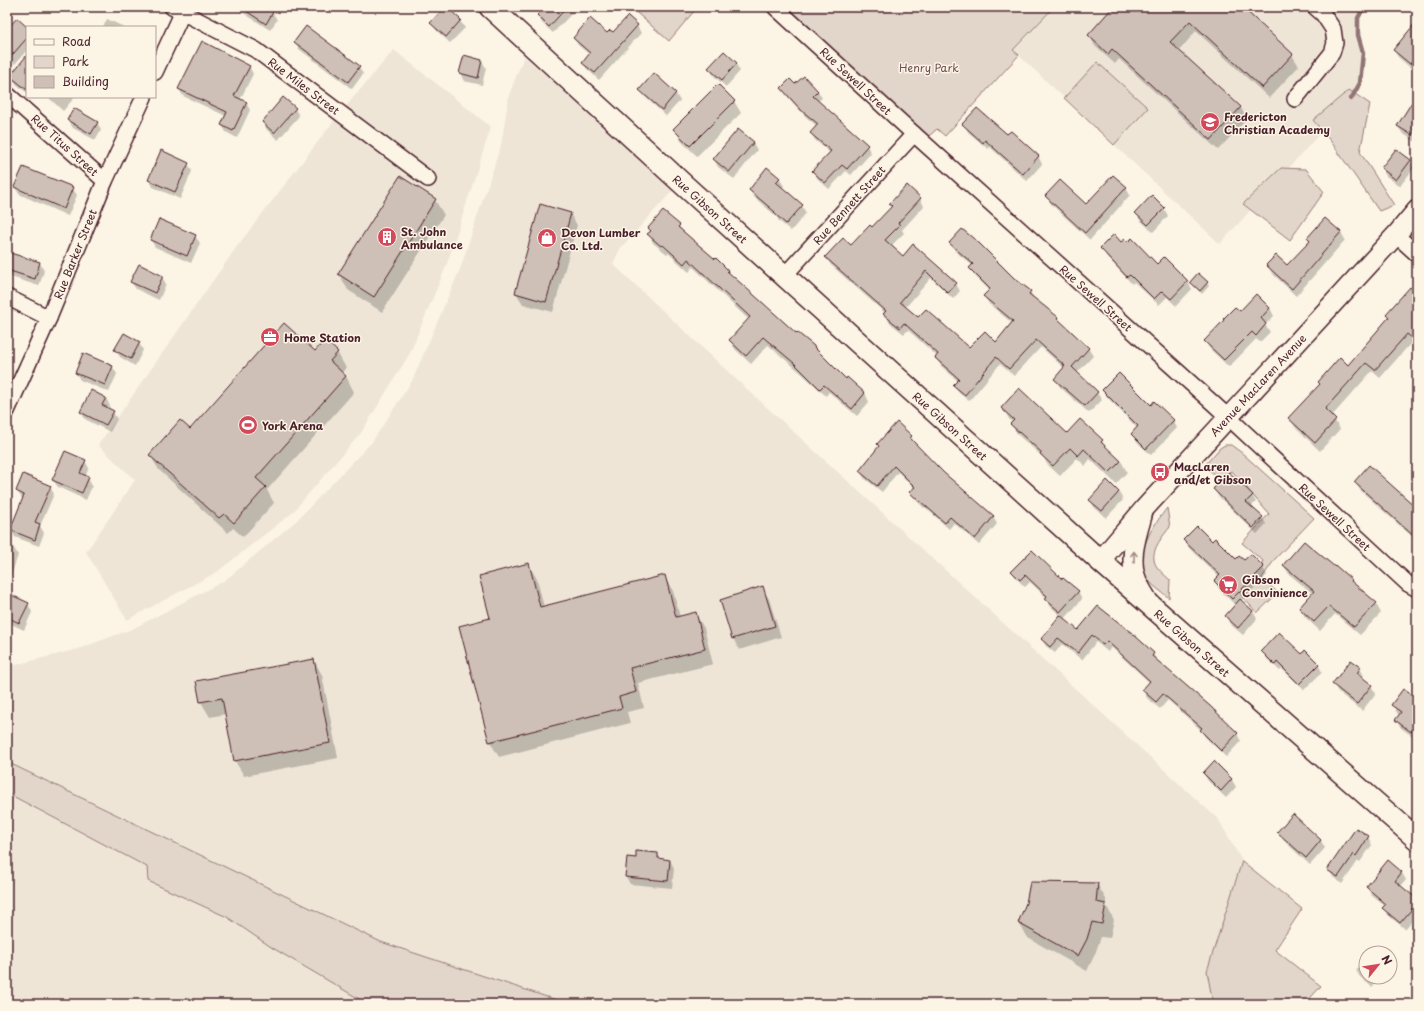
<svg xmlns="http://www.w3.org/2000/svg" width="1424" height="1011" viewBox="0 0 1424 1011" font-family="'Playpen Sans',sans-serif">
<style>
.built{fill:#eee5d7}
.green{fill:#e2d5ca;stroke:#967a7a}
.shadow{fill:#0003}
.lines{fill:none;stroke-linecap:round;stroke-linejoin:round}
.stream{stroke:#917474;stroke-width:4.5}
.building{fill:#cfc0b7;stroke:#4a1f2b}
.minor-casing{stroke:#4a1f2b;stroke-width:18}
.tertiary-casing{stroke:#4a1f2b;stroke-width:22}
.secondary-casing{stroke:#4a1f2b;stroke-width:24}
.minor{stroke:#fcf5e5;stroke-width:15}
.tertiary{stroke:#fcf5e5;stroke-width:19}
.secondary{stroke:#fcf5e5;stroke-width:21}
.oneway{stroke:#a38a88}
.labels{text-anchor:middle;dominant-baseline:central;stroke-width:3;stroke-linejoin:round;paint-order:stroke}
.park-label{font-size:11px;fill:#704c53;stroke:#fcf5e5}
.street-label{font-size:11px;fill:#4a1f2b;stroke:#fcf5e5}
.poi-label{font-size:11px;font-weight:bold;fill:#4a1f2b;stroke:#fcf5e5;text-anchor:start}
</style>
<rect width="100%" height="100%" fill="#fcf5e5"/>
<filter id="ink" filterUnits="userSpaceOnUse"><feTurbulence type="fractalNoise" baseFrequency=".025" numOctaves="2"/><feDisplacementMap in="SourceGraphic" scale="8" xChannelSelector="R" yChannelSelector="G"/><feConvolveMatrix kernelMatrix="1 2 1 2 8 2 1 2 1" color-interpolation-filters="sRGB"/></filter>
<g filter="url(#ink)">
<g class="built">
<path d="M1054 7H1364L1358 18V35L1363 53 1360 83 1351 99 1220 244 1013 50Z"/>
<path d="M394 50 491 127 447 264 409 355 361 433 292 513 217 572 127 620 86 552 135 480 98 445 238 245 340 113Z"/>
<path d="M524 56 674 189 620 249 613 264 737 380 1219 820 1242 861 1243 977 1255 1004H571L550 998 381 942 7 762V667L78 649 132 629 224 581 296 521 372 442 412 381 460 269 501 145 509 95Z"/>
<path d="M7 793 277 935 432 1004H7Z"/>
</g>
<g class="green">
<path d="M630 7H700L695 10 669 41Z"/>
<path d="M775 7H1054L1013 50 1019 55 945 136 937 129 922 142Z"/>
<path d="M1097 62 1148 108 1114 145 1064 98Z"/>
<path d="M1349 90 1370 104 1360 152 1394 205 1379 211 1332 143 1313 120Z"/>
<path d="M1281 168 1306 169 1324 192 1290 240 1243 204Z"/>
<path d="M1225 445H1231L1242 453 1314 518 1275 559 1262 578 1278 593 1257 613 1241 595 1263 561 1242 543 1269 514 1232 471 1219 478 1204 466 1220 448Z"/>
<path d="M1167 508 1170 527C1163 536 1152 548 1154 560 1155 568 1165 575 1170 580L1169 598C1162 592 1154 587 1148 580 1143 575 1143 570 1142 563 1142 541 1154 525 1167 508Z"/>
<path d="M7 762 381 942 550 998 571 1004H370L366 1003 271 947 227 917 148 881 147 867 7 793Z"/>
<path d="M1242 861 1302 909 1275 950 1321 986 1305 1004H1213L1207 971Z"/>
</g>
<g class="shadow">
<path d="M88 7H97L93 12Z"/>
<path d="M234 7H264L273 13 277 20 270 30Z"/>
<path d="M546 7H578L553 33 542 23 538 16Z"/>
<path d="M1114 7H1240L1292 55 1299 66 1269 98 1196 31 1179 51 1241 108 1247 119 1218 150 1119 59 1115 64 1095 46 1089 35Z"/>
<path d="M107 19 124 27H103Z"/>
<path d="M460 21 465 28 450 43 436 30 432 23Z"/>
<path d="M1417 23V68L1414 71 1398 57 1394 50Z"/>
<path d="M637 26 641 33 599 80 587 69 583 63 590 55 578 45 574 38 613 34Z"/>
<path d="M27 28V50L15 64 7 57V30Z"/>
<path d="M295 42 359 67 363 74 352 89 299 49Z"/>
<path d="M27 59V93L15 83 11 76Z"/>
<path d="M482 61 486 68 482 85 464 81 460 73Z"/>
<path d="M736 64 740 71 726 87 714 76 709 68Z"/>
<path d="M249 66 253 74 240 100 246 103 250 110 237 138 226 132 222 125 226 116 183 96 179 89Z"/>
<path d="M654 75 676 94 680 101 666 116 645 97 641 90Z"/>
<path d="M795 86 818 91 822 98 818 101 867 146 871 153 851 175 846 171 829 189 818 179 814 172 830 153 815 140 811 133 817 126 806 117 786 95 782 88Z"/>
<path d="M48 97H74V98L63 111Z"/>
<path d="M734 101 741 113 697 156 681 141 675 129Z"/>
<path d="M1417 105V141L1416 142 1402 133 1398 126Z"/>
<path d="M295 109 299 116 278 140 267 130 263 122Z"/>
<path d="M68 120 97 122 101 130 95 140 73 128Z"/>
<path d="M964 124 1038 156 1042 164 1027 181 990 147 988 149 968 132Z"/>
<path d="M7 128 10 133 7 136Z"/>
<path d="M753 143 757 150 734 179 718 167 714 159Z"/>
<path d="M1410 161 1414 168 1400 186 1386 176 1382 169Z"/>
<path d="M188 164 192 171 180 199 153 187 149 180Z"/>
<path d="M779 178 784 186 782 188 802 206 806 213 791 231 779 221 776 216 754 197 750 190Z"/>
<path d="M15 187 72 188 77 195 68 216 19 194Z"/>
<path d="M1126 188 1130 195 1090 240 1051 204 1047 196 1086 206Z"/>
<path d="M920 199 924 206 902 230 904 233 891 246 903 258 956 284 960 291 953 299 931 278 905 308 918 319 970 348 996 343 1012 323 989 304 984 296 990 291 975 276 970 268 973 266 955 251 951 243 1013 279 1030 292 1035 299 1088 348 1093 356 1077 373 1097 393 1102 400 1089 413 1060 387 1055 379 1065 369 1041 347 1014 376 1000 364 969 401 959 393 954 385 958 381 941 366 936 358 938 357 908 330 904 334 889 322 885 313 831 265 826 258 851 247 872 228 892 207 891 204Z"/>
<path d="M435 200 444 215 382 312 348 290 339 274Z"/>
<path d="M1164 208 1168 216 1153 232 1140 220 1136 213Z"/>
<path d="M570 214 577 225 553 312 523 304 516 293Z"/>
<path d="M1325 219 1341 233 1345 240 1296 296 1272 273 1267 265 1287 267 1310 242 1308 238Z"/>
<path d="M679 226 683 232 728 270 730 274 846 380 865 393 869 402 857 416 829 392 826 396 800 372 768 345 751 364 735 349 730 340 749 320 693 267 689 272 668 253 667 254 653 243 649 234 651 231 649 228Z"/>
<path d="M195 236 200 243 191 263 155 247 151 240Z"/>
<path d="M1121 243 1157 265 1164 259 1188 282 1192 289 1176 306 1167 297 1159 305 1134 282 1132 284 1106 256 1102 248Z"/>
<path d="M7 259 40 263 44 271 39 286 8 276 7 274Z"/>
<path d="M162 277 166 284 159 300 136 289 131 282Z"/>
<path d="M1191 283H1207L1209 286 1202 294Z"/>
<path d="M1417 294V350L1410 344 1380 378 1372 371 1331 417 1335 421 1340 429 1320 451 1295 427 1290 418 1348 366 1390 319 1387 314Z"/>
<path d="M1270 308 1274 316 1265 325 1270 332 1260 342 1256 339 1229 367 1210 349 1205 341 1240 313Z"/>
<path d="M7 324 11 332 7 343Z"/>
<path d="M139 343 143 350 135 366 120 357 115 350Z"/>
<path d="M315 352H337L346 368 341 373 346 376 354 392 267 490 274 503 243 537 233 528 228 533 159 470 150 455Z"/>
<path d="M112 366 117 374 109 392 80 380 76 373Z"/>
<path d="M1103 390 1151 407 1173 420 1177 428 1151 455 1136 441 1132 434 1137 428 1107 397Z"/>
<path d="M106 398 110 406 108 409 113 412 117 419 110 432 85 419 81 412Z"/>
<path d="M1003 408 1067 434 1080 420 1102 441 1106 448 1121 461 1127 472 1116 484 1090 459 1085 466 1077 458 1060 476 1047 464 1044 458 1018 435 1011 424 1013 423 1009 419Z"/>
<path d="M911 436 915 444 943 473 993 517 997 524 979 545 954 523 949 529 925 507 924 508 915 499 911 492 914 488 898 472 882 492 864 478 860 471Z"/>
<path d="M85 461 89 468 85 477 88 478 92 486 86 500 58 487 53 480Z"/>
<path d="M24 475 50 487 54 494 40 526 44 533 39 546 15 537 11 530 23 500 17 491Z"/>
<path d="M1355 482 1417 508V541L1360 490Z"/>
<path d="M1214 489 1252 495 1256 502 1251 507 1262 518 1266 524 1257 534 1218 496Z"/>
<path d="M1119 492 1123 500 1106 518 1094 507 1090 500Z"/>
<path d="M1185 540 1212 542 1236 560 1244 562 1251 555 1263 568 1267 575 1241 601 1253 611 1257 619 1243 635 1230 624 1226 617 1236 606 1219 589 1215 581 1219 577 1189 548Z"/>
<path d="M1304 542 1351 581 1353 584 1376 604 1381 613 1360 635 1335 614 1320 631 1305 617 1300 608 1313 594 1289 574 1284 566Z"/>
<path d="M7 546 14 548 18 555 7 588Z"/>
<path d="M528 564 537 579 544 607 664 576 673 591 680 617 695 613 704 628 713 664 638 683 644 708 627 712 630 723 499 757 490 742 492 619Z"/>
<path d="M1012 571 1062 581 1078 591 1082 599 1064 620 1079 631 1098 607 1153 654 1157 661 1237 734 1241 741 1226 757 1205 737 1201 730 1168 700 1160 709 1147 698 1143 690 1150 683 1111 647 1108 652 1096 642 1082 660 1062 644 1055 653 1046 646 1042 639 1061 616 1050 606 1047 598 1030 582 1025 587 1016 578Z"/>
<path d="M762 588 769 599 781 637 739 650 733 638Z"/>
<path d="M7 594 28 604 32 612 24 630 7 622Z"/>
<path d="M1263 651 1302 655 1318 664 1322 672 1304 690 1282 669 1280 671 1267 659Z"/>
<path d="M314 660 322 675 338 758 244 776 235 761 226 714 210 717 201 702 197 682Z"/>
<path d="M1360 668 1364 676 1362 678 1371 686 1376 693 1362 711 1338 692 1334 684Z"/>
<path d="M1417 697V736L1415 738 1401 728 1396 720 1400 715 1397 713 1393 705 1416 699Z"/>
<path d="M1214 763 1232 780 1236 787 1226 798 1208 781 1204 774Z"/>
<path d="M1293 816 1321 841 1325 848 1310 865 1282 839 1278 832Z"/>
<path d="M1368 837 1372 845 1360 862 1358 861 1342 884 1333 877 1329 870Z"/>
<path d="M658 854 661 860H670L674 868 672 888 630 884 626 877 637 859Z"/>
<path d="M1389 862 1402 873 1406 880 1400 887 1417 900V915L1405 929 1388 915 1384 908 1385 906 1371 895 1367 887Z"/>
<path d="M1097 884 1106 899V905L1114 920 1110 938 1101 937 1095 954 1087 971 1028 938 1019 923Z"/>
<path d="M1366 957V977H1380L1372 987 1360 977 1356 970Z"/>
</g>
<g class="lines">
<path class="stream" d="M1351 99 1360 83 1363 53 1358 35V18L1364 7"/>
</g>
<g class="building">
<path d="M240 7H266L273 12 266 24Z"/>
<path d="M445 7H447L461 20 446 37 430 23Z"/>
<path d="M545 7H567L549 27 537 15Z"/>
<path d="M1113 7H1242L1293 54 1262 88 1190 21 1170 42 1241 107 1211 140 1112 49 1108 54 1088 35Z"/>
<path d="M628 16 638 25 595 73 582 63 590 53 573 38 590 18 607 33 610 30 613 32Z"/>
<path d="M17 18 27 27V38L7 61V29Z"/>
<path d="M1417 21V56L1410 64 1393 50Z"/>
<path d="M306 26 360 66 348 82 294 42Z"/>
<path d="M202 41 250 66 234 96 247 102 233 131 221 125 227 112 178 89Z"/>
<path d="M724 51 737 63 722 80 708 68Z"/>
<path d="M27 55V90L10 76Z"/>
<path d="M464 55 482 60 478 78 459 73Z"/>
<path d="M654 73 676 93 662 110 639 90Z"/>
<path d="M804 76 818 91 813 96 868 145 847 169 842 165 825 183 812 171 831 151 810 133 818 124 801 110 781 88 790 79 795 84Z"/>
<path d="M718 84 735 101 690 146 673 129Z"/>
<path d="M1417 94V127L1412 135 1397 126Z"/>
<path d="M283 97 296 108 274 133 262 122Z"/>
<path d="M74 108 98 122 91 134 67 120Z"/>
<path d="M977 108 1007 134 1011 131 1039 156 1023 174 985 140 983 143 962 124Z"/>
<path d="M738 129 754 142 729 172 713 159Z"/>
<path d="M1396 149 1411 160 1396 180 1381 168Z"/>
<path d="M161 150 189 163 175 192 148 180Z"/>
<path d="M23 167 73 187 64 209 14 187Z"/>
<path d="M767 167 780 178 776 182 803 205 786 224 774 213 775 212 749 190Z"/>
<path d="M1113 175 1127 187 1085 233 1045 196 1060 180 1086 204Z"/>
<path d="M400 176 436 199 374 297 338 274Z"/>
<path d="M907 185 921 198 898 223 900 225 885 240 903 256 913 244 957 283 948 293 926 271 900 302 918 317 926 309 969 347 985 331 996 342 1013 321 983 296 990 289 969 268 973 264 949 243 962 229 979 243 1014 278 1031 291 1029 294 1058 317 1057 318 1089 348 1072 367 1098 392 1085 406 1054 379 1065 366 1036 340 1009 369 996 357 965 395 953 385 959 379 935 358 938 354 904 323 900 328 883 314 886 311 825 257 843 238 851 245 870 225 872 227 892 206 889 204Z"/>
<path d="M1152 195 1165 208 1148 225 1135 213Z"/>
<path d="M540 204 571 213 546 302 515 293Z"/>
<path d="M663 211 680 225 678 227 715 259 716 258 728 270 727 271 763 303 796 333 797 332 814 346V347L846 379 847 377 865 393 852 409 824 385 820 389 794 363 763 337 746 356 729 340 750 317 688 259 684 264 663 245 661 246 647 234 651 231 648 228Z"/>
<path d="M1325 218 1341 232 1292 289 1266 265 1276 255 1287 265 1310 241 1307 238Z"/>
<path d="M159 219 196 235 187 256 150 240Z"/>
<path d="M1114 234 1121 242 1125 239 1128 242 1132 238 1157 264 1164 257 1188 281 1171 299 1162 291 1154 299 1130 275 1127 277 1100 248Z"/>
<path d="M7 252 40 262 35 279 7 270Z"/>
<path d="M139 264 163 276 155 293 130 282Z"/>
<path d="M1198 273 1208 282 1200 291 1190 282Z"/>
<path d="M1410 287 1417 293V343L1407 334 1375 370 1366 363 1325 409 1336 420 1315 443 1288 418 1320 384 1318 382 1340 357 1348 365 1389 317 1386 314Z"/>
<path d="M1256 294 1270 308 1261 318 1266 324 1256 336 1252 332 1224 360 1204 341 1224 320 1223 319 1235 307 1240 311Z"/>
<path d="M284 323 315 351 325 340 338 352 330 361 346 376 256 478 266 487 234 523 224 514 219 518 149 455 180 420 190 429Z"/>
<path d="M124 333 140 342 131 359 114 350Z"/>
<path d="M83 353 113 366 105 385 75 373Z"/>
<path d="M1119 373 1151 405 1154 401 1174 420 1146 449 1131 434 1138 426 1102 390Z"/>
<path d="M1019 388 1067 433 1080 419 1103 440 1101 442 1121 461 1109 473 1084 449 1078 456 1070 448 1053 466 1040 454 1041 452 1010 424 1014 420 1001 408Z"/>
<path d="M91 390 106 398 102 405 114 411 106 425 80 412Z"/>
<path d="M897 422 912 436 910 438 944 473 994 516 975 539 950 517 945 523 920 501V502L909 492 915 487 894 466 877 486 859 471 879 446 877 444Z"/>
<path d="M65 451 86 460 80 473 89 477 82 493 52 480Z"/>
<path d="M1369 465 1417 508V539L1354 482Z"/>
<path d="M1229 472 1253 495 1246 502 1263 517 1253 528 1213 489Z"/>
<path d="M23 474 51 486 35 522 40 524 35 540 10 530 24 495 16 491Z"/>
<path d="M1107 480 1119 492 1102 511 1089 500Z"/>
<path d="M1197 526 1212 541 1215 538 1236 559 1239 556 1244 560 1251 554 1264 567 1232 599 1214 581 1220 575 1183 540Z"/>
<path d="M1304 541 1335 567 1336 566 1352 580 1351 581 1377 603 1354 627 1329 606 1314 622 1299 608 1314 591 1283 565Z"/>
<path d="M1032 550 1062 579 1063 578 1079 591 1060 612 1045 599 1047 596 1025 575 1020 580 1011 571Z"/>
<path d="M529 563 540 607 665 575 676 617 696 612 705 649 630 668 636 692 619 697 622 708 489 742 459 626 490 618 479 576Z"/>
<path d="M763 586 775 626 732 639 720 600Z"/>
<path d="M7 593 29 603 19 623 7 617Z"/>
<path d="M1240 599 1253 611 1238 628 1225 616Z"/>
<path d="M1098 606 1132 633 1154 653 1152 656 1210 706 1238 733 1221 751 1200 730 1202 728 1163 694 1156 702 1142 690 1150 681 1107 641 1103 645 1092 635 1078 653 1058 638 1050 647 1041 639 1060 615 1078 630Z"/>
<path d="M1279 632 1302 654 1305 650 1319 664 1299 684 1277 662 1275 665 1261 651Z"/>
<path d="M314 659 330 743 234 761 222 698 200 702 196 681Z"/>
<path d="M1351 660 1361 667 1357 673 1372 685 1357 704 1332 684Z"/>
<path d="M1403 689 1417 698V723L1411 732 1395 720 1401 712 1391 705Z"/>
<path d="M1214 761 1232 779 1221 791 1203 773Z"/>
<path d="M1293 814 1321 840 1306 858 1277 832Z"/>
<path d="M1356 828 1369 836 1356 856 1354 854 1338 877 1327 870Z"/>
<path d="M636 851 658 853V858L670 860 668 881 625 877 627 857 636 858Z"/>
<path d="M1388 860 1402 872 1395 881 1417 899V903L1400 923 1382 908 1386 904 1366 887Z"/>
<path d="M1030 882 1098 883 1096 902 1106 904 1102 924 1092 922 1087 939 1078 956 1018 923 1026 903Z"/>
</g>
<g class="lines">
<g class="minor-casing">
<g id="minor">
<path d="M172 7 256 50 428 179"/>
<path d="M775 7 914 134 1215 405 1408 584 1417 589"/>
<path d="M155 72 185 7"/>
<path d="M7 94 105 181"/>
<path d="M1295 99 1332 53 1335 43 1333 29 1323 14 1315 7"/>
<path d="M1396 235 1417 254"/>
<path d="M784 276 914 134"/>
<path d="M7 297 49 318"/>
<path d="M7 411 49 318 105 181 144 97"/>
</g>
</g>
<g class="tertiary-casing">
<g id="tertiary">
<path d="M1142 516C1136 537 1128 560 1137 581 1140 588 1144 594 1148 601"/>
<path d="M1100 561 1144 509 1396 235 1417 210"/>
</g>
</g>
<g class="secondary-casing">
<path id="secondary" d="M490 7 684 185 1100 561 1417 839"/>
</g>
<use href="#minor" class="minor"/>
<use href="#tertiary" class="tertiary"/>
<use href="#secondary" class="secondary"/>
</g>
<defs><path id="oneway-shaft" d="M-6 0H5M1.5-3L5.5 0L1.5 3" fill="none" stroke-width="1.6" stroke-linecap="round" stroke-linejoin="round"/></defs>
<use class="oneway" href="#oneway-shaft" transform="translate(1134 557) rotate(-91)"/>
</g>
<defs>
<g id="school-disc" transform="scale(1)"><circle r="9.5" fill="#d1495b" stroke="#fcf5e5"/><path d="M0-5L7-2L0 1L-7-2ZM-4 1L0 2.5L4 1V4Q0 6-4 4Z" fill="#fff"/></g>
<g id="building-disc" transform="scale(1)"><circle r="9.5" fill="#d1495b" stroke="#fcf5e5"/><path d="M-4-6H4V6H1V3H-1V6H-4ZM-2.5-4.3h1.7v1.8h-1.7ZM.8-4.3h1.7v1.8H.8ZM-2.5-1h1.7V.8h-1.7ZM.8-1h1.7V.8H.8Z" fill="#fff"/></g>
<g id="shop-disc" transform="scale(1)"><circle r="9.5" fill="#d1495b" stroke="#fcf5e5"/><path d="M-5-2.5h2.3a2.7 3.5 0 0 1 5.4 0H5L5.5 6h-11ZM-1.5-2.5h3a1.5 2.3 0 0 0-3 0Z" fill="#fff"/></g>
<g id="office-disc" transform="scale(1)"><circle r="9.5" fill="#d1495b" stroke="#fcf5e5"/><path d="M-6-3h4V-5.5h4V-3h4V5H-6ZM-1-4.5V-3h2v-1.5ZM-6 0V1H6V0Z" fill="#fff"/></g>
<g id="stadium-disc" transform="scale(1)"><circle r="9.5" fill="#d1495b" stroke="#fcf5e5"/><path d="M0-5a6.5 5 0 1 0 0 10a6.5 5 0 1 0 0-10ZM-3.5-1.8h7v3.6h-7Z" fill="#fff"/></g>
<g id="bus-disc" transform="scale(1)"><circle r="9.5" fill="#d1495b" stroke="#fcf5e5"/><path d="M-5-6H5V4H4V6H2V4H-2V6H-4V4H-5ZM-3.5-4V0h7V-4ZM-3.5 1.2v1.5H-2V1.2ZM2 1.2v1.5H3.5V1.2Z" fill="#fff"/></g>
<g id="supermarket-disc" transform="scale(1)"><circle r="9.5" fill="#d1495b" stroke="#fcf5e5"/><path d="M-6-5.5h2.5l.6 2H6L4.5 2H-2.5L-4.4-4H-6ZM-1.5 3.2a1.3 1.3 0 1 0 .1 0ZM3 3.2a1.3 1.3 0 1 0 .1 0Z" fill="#fff"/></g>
</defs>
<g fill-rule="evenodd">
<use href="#school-disc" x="1210" y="122"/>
<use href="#building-disc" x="387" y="237"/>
<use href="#shop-disc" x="547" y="238"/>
<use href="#office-disc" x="270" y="337"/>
<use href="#stadium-disc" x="248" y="425"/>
<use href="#bus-disc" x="1160" y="472"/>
<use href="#supermarket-disc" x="1228" y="585"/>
</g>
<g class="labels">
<g class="park-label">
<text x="929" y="67">Henry Park</text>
</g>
<g class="street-label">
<text transform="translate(856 81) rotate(43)">Rue Sewell Street</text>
<text transform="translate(304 86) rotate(37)">Rue Miles Street</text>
<text transform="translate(65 145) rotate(42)">Rue Titus Street</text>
<text transform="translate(849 205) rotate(-48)">Rue Bennett Street</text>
<text transform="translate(710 209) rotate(42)">Rue Gibson Street</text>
<text transform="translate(75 254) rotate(-68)">Rue Barker Street</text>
<text transform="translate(1096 298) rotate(42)">Rue Sewell Street</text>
<text transform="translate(1258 385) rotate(-47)">Avenue MacLaren Avenue</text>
<text transform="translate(950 426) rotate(42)">Rue Gibson Street</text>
<text transform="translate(1335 517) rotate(43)">Rue Sewell Street</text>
<text transform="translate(1192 643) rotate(41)">Rue Gibson Street</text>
</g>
<g class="poi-label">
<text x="1224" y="116">Fredericton<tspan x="1224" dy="13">Christian Academy</tspan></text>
<text x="401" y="231">St. John<tspan x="401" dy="13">Ambulance</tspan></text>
<text x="561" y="232">Devon Lumber<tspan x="561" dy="13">Co. Ltd.</tspan></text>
<text x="284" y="337">Home Station</text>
<text x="262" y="425">York Arena</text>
<text x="1174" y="466">MacLaren<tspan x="1174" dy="13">and/et Gibson</tspan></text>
<text x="1242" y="579">Gibson<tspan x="1242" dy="13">Convinience</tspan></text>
</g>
</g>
<rect width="1424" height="1011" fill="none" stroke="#fcf5e5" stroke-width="24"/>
<rect x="12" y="12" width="1400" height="987" fill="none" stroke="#4a1f2b" stroke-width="1.5" filter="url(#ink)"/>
<rect x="26" y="26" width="130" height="72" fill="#fcf5e5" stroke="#b59f9b"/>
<rect x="34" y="39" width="20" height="6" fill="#fcf5e5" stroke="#b59f9b"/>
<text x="62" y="46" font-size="12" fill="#4a1f2b">Road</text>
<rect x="34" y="56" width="20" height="12" fill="#e2d5ca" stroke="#b59f9b"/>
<text x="62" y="66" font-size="12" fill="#4a1f2b">Park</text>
<rect x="34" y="76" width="20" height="12" fill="#cfc0b7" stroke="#b59f9b"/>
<text x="62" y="86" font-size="12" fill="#4a1f2b">Building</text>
<g transform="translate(1378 965) rotate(60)"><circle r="19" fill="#fcf5e5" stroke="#b59f9b"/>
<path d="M0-3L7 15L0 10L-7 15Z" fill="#d1495b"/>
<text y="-6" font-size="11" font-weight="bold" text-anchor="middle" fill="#4a1f2b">N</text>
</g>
</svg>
